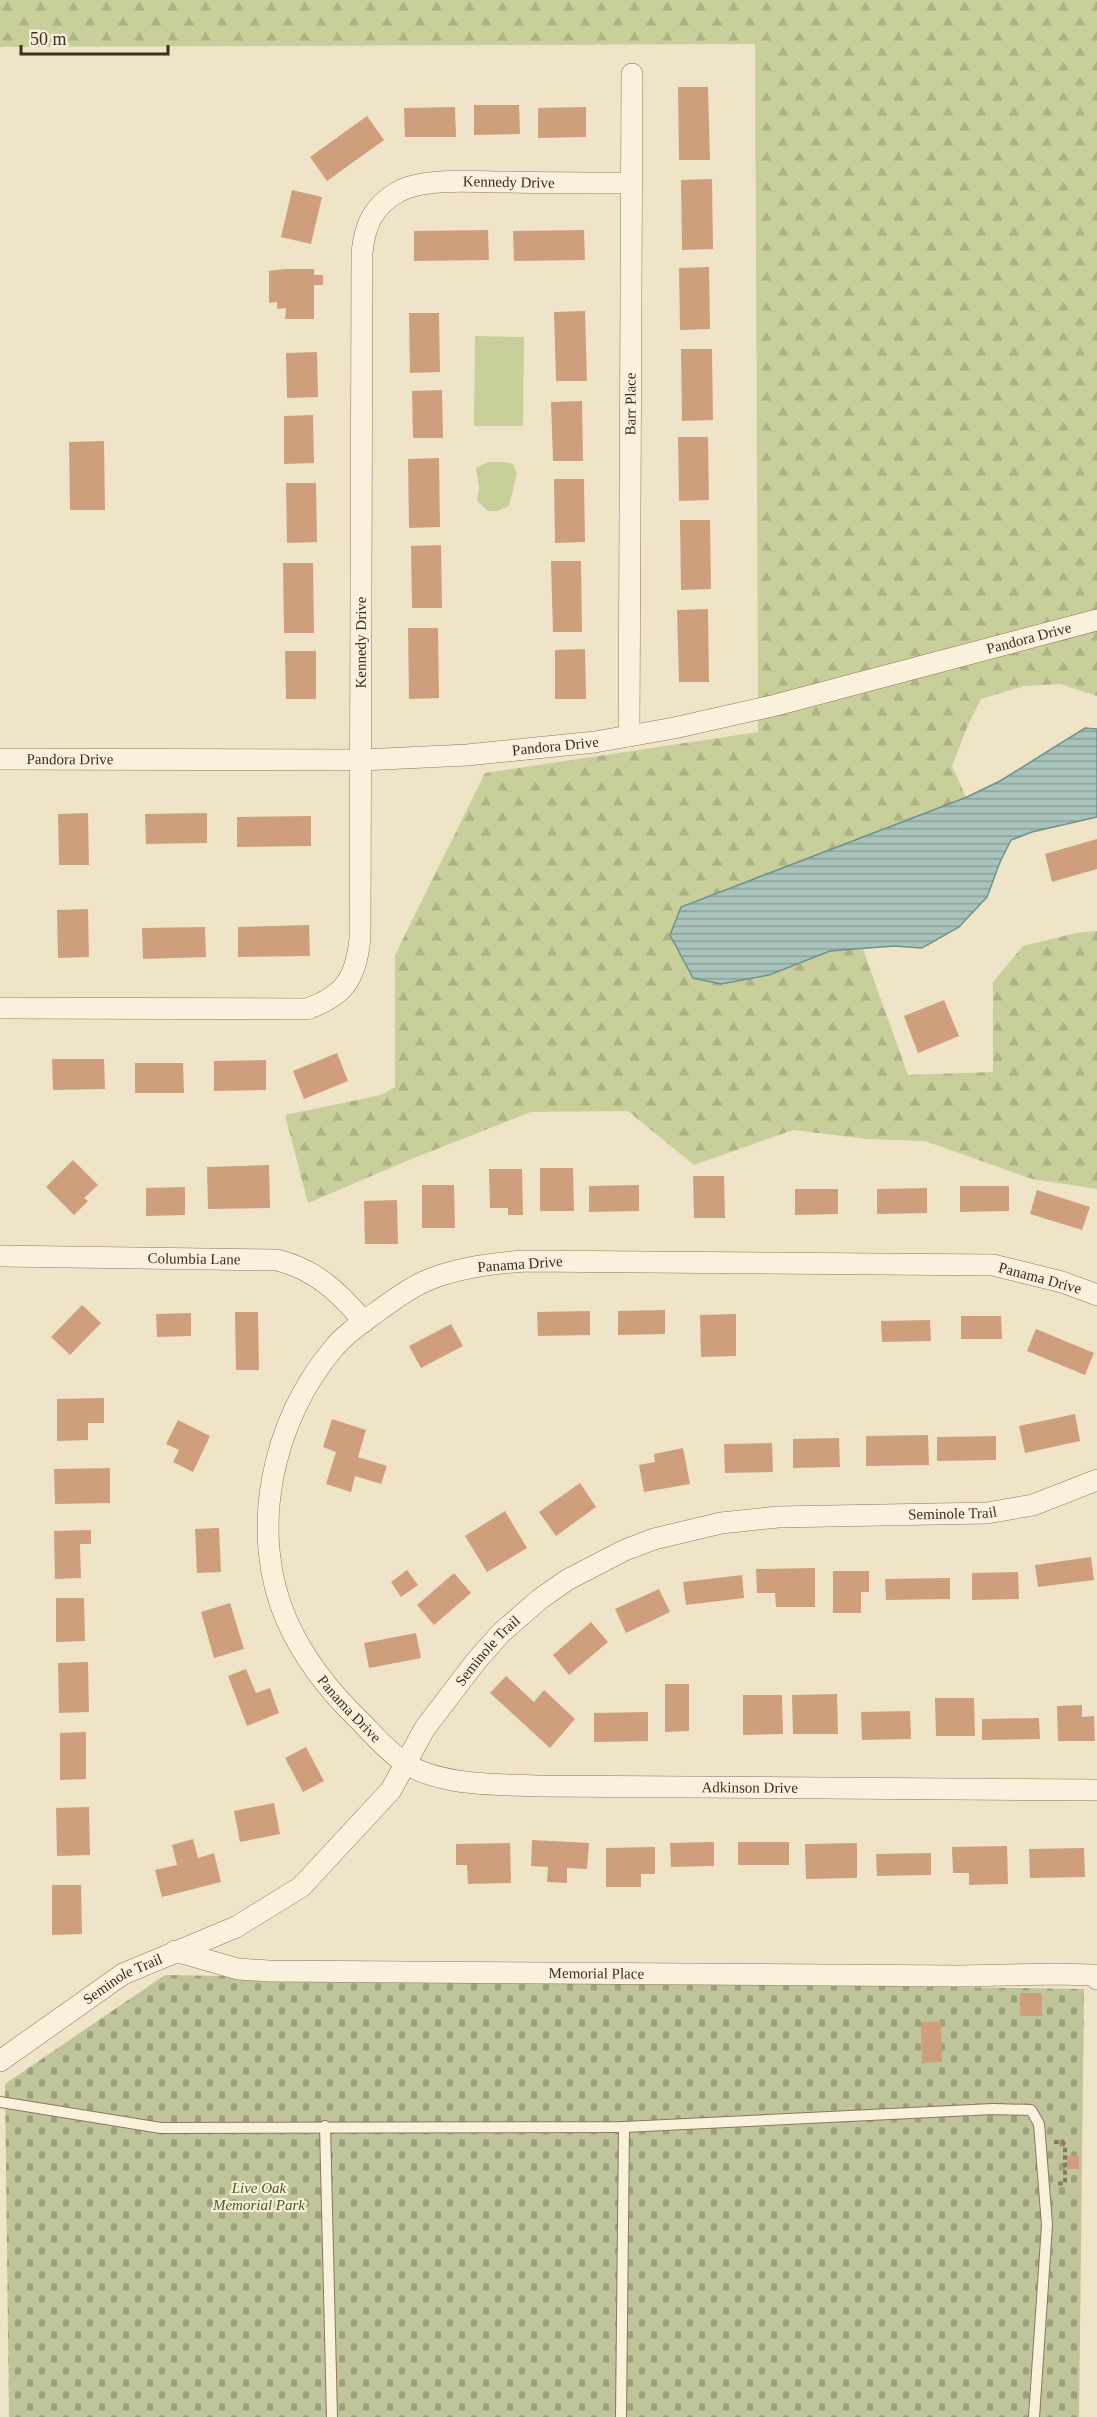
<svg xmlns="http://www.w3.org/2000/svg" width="1097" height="2417" viewBox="0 0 1097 2417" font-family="'Times New Roman',serif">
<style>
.forest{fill:url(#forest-firs)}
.cemetery{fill:url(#cemetery-stones)}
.green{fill:#c9cf9b}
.water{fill:url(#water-rules);stroke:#6f938a;stroke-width:1.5}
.building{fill:#cf9f7d}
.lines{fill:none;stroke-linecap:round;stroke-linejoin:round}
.lane-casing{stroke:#8d765c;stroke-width:12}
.street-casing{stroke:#8d765c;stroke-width:22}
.path{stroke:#8d765c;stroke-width:4;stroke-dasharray:4.5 3;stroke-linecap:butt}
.lane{stroke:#faf1dc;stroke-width:10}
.street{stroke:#faf1dc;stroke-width:21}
.labels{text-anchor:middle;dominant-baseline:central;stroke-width:4.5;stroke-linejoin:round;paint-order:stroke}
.street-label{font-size:15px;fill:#3d2e20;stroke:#f7eed8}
.park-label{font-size:15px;font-style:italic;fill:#4d5a26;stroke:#f7eed8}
</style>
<defs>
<pattern id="forest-firs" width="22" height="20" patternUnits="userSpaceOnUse" patternTransform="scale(1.5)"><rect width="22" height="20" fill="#c9cf9b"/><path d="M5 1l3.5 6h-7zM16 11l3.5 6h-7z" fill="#aeb285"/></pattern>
<pattern id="cemetery-stones" width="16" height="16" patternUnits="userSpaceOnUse" patternTransform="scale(1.5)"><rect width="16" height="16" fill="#bfc49a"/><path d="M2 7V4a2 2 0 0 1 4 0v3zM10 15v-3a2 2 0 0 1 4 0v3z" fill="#9ca07d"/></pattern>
<pattern id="water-rules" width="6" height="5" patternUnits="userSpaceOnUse" patternTransform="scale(1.5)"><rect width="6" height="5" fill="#a9c4bc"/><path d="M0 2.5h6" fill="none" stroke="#8ba098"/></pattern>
</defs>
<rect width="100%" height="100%" fill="#f0e4c8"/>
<g class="forest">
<path d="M0 0H1097V610L758 699 755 44 0 47Z"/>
<path d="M1097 631V696L1060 684 1024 686 981 699 968 725 952 766 966 797 681 907 769 975 830 951 863 949 908 1075 993 1072V982L1023 946 1076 933 1097 931V1189L1032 1179 925 1141 867 1139 793 1130 694 1165 628 1111 531 1112 409 1160 308 1203 285 1115 381 1095 395 1087V955L485 773 758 732V719Z"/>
</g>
<path class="cemetery" d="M165 1975 1084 1989 1079 2417H9L5 2084Z"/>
<g class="green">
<path d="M475 336 524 337 523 426H474Z"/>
<path d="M488 462H505L513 464 517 473 509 506 497 511H488L477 501 479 487 476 468Z"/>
</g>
<path class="water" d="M1085 728 1097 729V817L1032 832 1011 840 1000 862 987 897 959 927 922 948 894 946 830 951 769 975 721 984 693 978 670 935 681 907 967 797 1000 781Z"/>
<g class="building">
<path d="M678 87H708L710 160H679Z"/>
<path d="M474 105H519L520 134 474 135Z"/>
<path d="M455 107 456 137H405L404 108Z"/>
<path d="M586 107V137L538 138V108Z"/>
<path d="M367 116 384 140 327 181 310 157Z"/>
<path d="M712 179 713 249 682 250 681 180Z"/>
<path d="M292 190 322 197 311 244 281 237Z"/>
<path d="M488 230 489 260 414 261V231Z"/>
<path d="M584 230 585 260 514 261 513 231Z"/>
<path d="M709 267 710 329 680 330 679 268Z"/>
<path d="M285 269H314V275H323V285H314V319H285L286 308 277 309V302L269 303V271Z"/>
<path d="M585 311 587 381H556L554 312Z"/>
<path d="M409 313H439L440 372 410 373Z"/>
<path d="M681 349H712L713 420 682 421Z"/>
<path d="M317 352 318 397 287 398 286 353Z"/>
<path d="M442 390 443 438H413L412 391Z"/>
<path d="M582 401 583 461H553L551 402Z"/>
<path d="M313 415 314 463 284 464V416Z"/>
<path d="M678 437H708L709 500 679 501Z"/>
<path d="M104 441 105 510H70L69 442Z"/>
<path d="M439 458 440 527 409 528 408 459Z"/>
<path d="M554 479H584L585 542 555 543Z"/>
<path d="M286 483H316L317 542 287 543Z"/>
<path d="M680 520H710L711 589 681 590Z"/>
<path d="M441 545 442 608H412L411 546Z"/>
<path d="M551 561H581L582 632H553Z"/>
<path d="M283 563H313L314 633H284Z"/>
<path d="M708 609 709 682H679L677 610Z"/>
<path d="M408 628H438L439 698 409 699Z"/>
<path d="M585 649 586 699H555V650Z"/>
<path d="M285 651H316V699H286Z"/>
<path d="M88 813 89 865H59L58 814Z"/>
<path d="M207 813V843L146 844 145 814Z"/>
<path d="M311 816V846L237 847V817Z"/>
<path d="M1097 839V869L1052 882 1045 854Z"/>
<path d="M88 909 89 957 58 958 57 910Z"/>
<path d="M309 925 310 956 238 957V927Z"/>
<path d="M205 927 206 957 143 959 142 928Z"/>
<path d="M944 1000 959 1036 918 1053 904 1016Z"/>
<path d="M337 1053 348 1081 304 1099 293 1071Z"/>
<path d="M52 1059H104L105 1089 53 1090Z"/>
<path d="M266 1060V1090L214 1091V1061Z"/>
<path d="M135 1063H183L184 1093H135Z"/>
<path d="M73 1160 98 1185 84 1198 88 1201 74 1215 46 1187Z"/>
<path d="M269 1165 270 1208 208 1209 207 1167Z"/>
<path d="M540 1168H573L574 1211H540Z"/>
<path d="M489 1169H522L523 1215H508V1208H490Z"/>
<path d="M693 1176H724L725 1218H694Z"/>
<path d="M422 1185H454L455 1228H422Z"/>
<path d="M639 1185V1211L589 1212V1186Z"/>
<path d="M960 1186H1009V1211L960 1212Z"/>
<path d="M185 1187V1215L146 1216V1188Z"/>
<path d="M927 1188V1213L877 1214V1189Z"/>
<path d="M795 1189H838V1214L795 1215Z"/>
<path d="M1037 1190 1090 1207 1082 1230 1030 1214Z"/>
<path d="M397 1200 398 1244H365L364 1201Z"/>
<path d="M82 1305 101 1323 70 1355 51 1337Z"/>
<path d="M665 1310V1334L618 1335V1311Z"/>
<path d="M590 1311V1335L538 1336 537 1312Z"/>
<path d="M235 1312H258L259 1370H236Z"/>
<path d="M191 1313V1336L157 1337 156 1314Z"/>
<path d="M736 1314V1356L701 1357 700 1315Z"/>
<path d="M961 1316H1001L1002 1339H961Z"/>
<path d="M930 1320 931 1341 882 1342 881 1321Z"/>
<path d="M451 1324 463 1346 421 1368 409 1346Z"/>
<path d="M1036 1329 1094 1353 1085 1375 1027 1351Z"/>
<path d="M104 1398V1423H88V1440L57 1441V1399Z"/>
<path d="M1075 1414 1080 1441 1025 1453 1019 1426Z"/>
<path d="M332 1419 366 1430 358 1457 387 1466 381 1484 355 1476 351 1492 326 1484 336 1452 323 1447Z"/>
<path d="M178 1420 210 1436 193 1472 173 1462 179 1450 166 1444Z"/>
<path d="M928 1435 929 1465 866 1466V1436Z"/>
<path d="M996 1436V1460L937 1461V1437Z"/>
<path d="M839 1438 840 1467 793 1468V1439Z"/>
<path d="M772 1443 773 1472 725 1473 724 1444Z"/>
<path d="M683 1448 690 1484 644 1492 639 1465 655 1462 654 1454Z"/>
<path d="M110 1468V1503L55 1504 54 1469Z"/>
<path d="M580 1483 596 1507 556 1536 539 1512Z"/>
<path d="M505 1511 527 1548 487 1572 465 1536Z"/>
<path d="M219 1528 221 1572 197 1573 195 1529Z"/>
<path d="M91 1530V1544H80L81 1578 55 1579 54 1531Z"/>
<path d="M1091 1557 1094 1580 1038 1587 1035 1565Z"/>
<path d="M815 1568V1607H776L775 1593H757L756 1569Z"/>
<path d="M407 1570 418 1585 401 1597 391 1582Z"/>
<path d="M833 1571H869V1592H861V1613H833Z"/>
<path d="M1018 1572 1019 1599 972 1600V1573Z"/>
<path d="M454 1573 471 1593 434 1625 417 1605Z"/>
<path d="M742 1575 744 1598 686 1605 683 1582Z"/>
<path d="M950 1578V1599L886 1600 885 1579Z"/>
<path d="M659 1589 670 1612 626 1633 615 1609Z"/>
<path d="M56 1598H84L85 1641 56 1642Z"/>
<path d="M230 1603 244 1649 214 1658 201 1612Z"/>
<path d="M591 1622 608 1642 569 1675 553 1655Z"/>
<path d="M416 1633 421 1658 369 1668 364 1643Z"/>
<path d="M88 1662 89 1712 59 1713 58 1663Z"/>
<path d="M246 1669 256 1693 270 1688 279 1713 247 1726 228 1676Z"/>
<path d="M506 1676 534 1702 544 1690 575 1719 550 1748 490 1693Z"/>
<path d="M665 1684H689V1731L665 1732Z"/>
<path d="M837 1694 838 1734H793L792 1695Z"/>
<path d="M743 1695H782L783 1734 743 1735Z"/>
<path d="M935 1698H974L975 1736H936Z"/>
<path d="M1082 1705V1717L1094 1716 1095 1741H1058L1057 1706Z"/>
<path d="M910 1711 911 1739 862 1740 861 1712Z"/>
<path d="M648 1712V1741L594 1742V1713Z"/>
<path d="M1039 1718 1040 1739 982 1740V1719Z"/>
<path d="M86 1732V1779L60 1780V1733Z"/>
<path d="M306 1747 324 1781 303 1792 285 1758Z"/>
<path d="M274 1803 280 1834 240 1842 234 1811Z"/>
<path d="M89 1807 90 1855 57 1856 56 1808Z"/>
<path d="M193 1839 198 1858 214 1853 221 1882 162 1897 155 1870 177 1865 172 1845Z"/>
<path d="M532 1840 589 1843 587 1869 567 1868V1883L547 1882 548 1867 531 1866Z"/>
<path d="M714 1842V1866L671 1867 670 1843Z"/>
<rect x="738" y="1842" width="51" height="23"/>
<path d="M510 1843 511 1883 468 1884 467 1865H456V1844Z"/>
<path d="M857 1843V1878L806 1879 805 1844Z"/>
<path d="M1007 1846 1008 1884 969 1885V1873H953L952 1847Z"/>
<path d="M655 1847V1874H641V1887H606V1848Z"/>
<path d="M1084 1848 1085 1877 1030 1878 1029 1849Z"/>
<path d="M931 1853V1875L877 1876 876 1854Z"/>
<path d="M52 1885H81L82 1934 52 1935Z"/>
<rect x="1020" y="1993" width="22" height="23"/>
<path d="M921 2022H941L942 2062 922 2063Z"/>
<rect x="1067" y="2156" width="12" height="13"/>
</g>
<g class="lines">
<g class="lane-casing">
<g id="lane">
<path d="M0 2102 161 2128 624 2127 993 2109 1031 2110 1039 2124 1047 2225 1034 2417"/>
<path d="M325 2126 332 2417"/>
<path d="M621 2417 624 2127"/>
</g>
</g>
<g class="street-casing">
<g id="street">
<path id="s1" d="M629 736 632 74"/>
<path id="s2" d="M0 759 362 760 467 755 595 742 674 728 776 705 1097 620"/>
<path id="s3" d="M0 1008 307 1009C346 995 356 977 360 938L362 252C365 225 373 206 398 192 423 177 477 182 507 182 548 183 590 183 631 183"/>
<path id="s4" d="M0 1256 277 1260C315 1269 340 1293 364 1322"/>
<path id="s5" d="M1097 1295 1062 1282 993 1265 526 1261C493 1263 459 1267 428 1280 410 1287 394 1300 378 1311 363 1322 345 1334 333 1349 272 1421 248 1533 287 1621 304 1659 329 1691 359 1720 373 1734 388 1752 405 1763 440 1786 497 1784 538 1786L1097 1790"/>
<path id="s6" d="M175 1951 238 1969 269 1971 960 1976 1056 1974 1093 1975 1097 1979"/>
<path id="s7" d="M0 2061 123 1974 236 1927 301 1887 391 1790 425 1728 477 1660 501 1633 540 1599 567 1580 625 1550 654 1539 721 1523 778 1517 987 1513 1033 1505 1097 1480"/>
</g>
</g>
<path class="path" d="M1054 2142H1062L1065 2145V2183L1056 2184"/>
<use href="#lane" class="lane"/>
<use href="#street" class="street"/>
</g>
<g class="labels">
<g class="street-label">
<text stroke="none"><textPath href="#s3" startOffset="1274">Kennedy Drive</textPath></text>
<text stroke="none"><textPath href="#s1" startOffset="332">Barr Place</textPath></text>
<text stroke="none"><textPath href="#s2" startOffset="1042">Pandora Drive</textPath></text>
<text stroke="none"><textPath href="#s3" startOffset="698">Kennedy Drive</textPath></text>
<text stroke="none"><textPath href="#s2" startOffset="556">Pandora Drive</textPath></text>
<text stroke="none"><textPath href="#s2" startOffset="70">Pandora Drive</textPath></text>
<text stroke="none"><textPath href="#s4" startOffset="194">Columbia Lane</textPath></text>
<text transform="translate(520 1264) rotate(-4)">Panama Drive</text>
<text transform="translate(1040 1278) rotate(15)">Panama Drive</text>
<text stroke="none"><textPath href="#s7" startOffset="1156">Seminole Trail</textPath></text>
<text stroke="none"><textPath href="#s7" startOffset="652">Seminole Trail</textPath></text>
<text stroke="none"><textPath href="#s5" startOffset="1192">Panama Drive</textPath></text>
<text stroke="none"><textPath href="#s5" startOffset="1618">Adkinson Drive</textPath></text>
<text stroke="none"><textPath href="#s6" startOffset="424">Memorial Place</textPath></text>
<text stroke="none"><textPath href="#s7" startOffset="148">Seminole Trail</textPath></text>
</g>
<g class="park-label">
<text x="259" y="2188">Live Oak<tspan x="259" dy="17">Memorial Park</tspan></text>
</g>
</g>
<path d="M21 45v9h147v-9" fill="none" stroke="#3d2e20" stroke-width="3"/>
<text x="30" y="45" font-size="18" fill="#3d2e20" stroke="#f7eed8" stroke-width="4.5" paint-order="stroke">50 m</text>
</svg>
